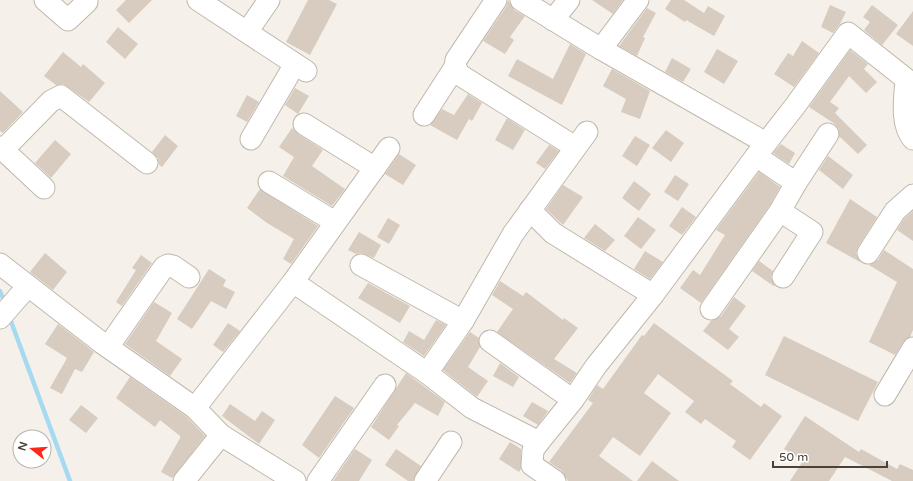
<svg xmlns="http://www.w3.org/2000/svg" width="913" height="481" viewBox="0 0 913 481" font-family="'Varela Round',sans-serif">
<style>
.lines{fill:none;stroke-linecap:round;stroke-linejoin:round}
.stream{stroke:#a6daf2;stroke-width:4.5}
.building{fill:#d7ccbf}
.minor-casing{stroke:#c1b8ac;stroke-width:23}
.minor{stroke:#fff;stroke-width:21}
</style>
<rect width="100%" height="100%" fill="#f5f1ea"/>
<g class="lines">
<g class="stream">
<path d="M0 291 5 303"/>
<path d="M9 316 70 481"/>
</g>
</g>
<g class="building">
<path d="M126 0H152L129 23 116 10Z"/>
<path d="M308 0H329L337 4 310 55 286 42Z"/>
<path d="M508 0 514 10 525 16 510 37 514 40 505 54 483 41 506 7Z"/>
<path d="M592 0H623L613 14Z"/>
<path d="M671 0H684L704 13 708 6 725 16 714 36 686 20 685 22 665 9Z"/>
<path d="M830 5 846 12 840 24 833 33 821 27Z"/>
<path d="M872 5 898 25 882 45 864 30 870 22 863 17Z"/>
<path d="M647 8 656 13 643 37 645 38 637 56 619 46Z"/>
<path d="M913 11V46L896 34Z"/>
<path d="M118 27 138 44 125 59 106 42Z"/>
<path d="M802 41 819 53 794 87 774 74 788 53 793 56Z"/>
<path d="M570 44 586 54 562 105 508 76 517 59 553 79Z"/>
<path d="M717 49 738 61 724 84 704 72Z"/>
<path d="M850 50 868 64 864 69 877 82 866 93 849 76 830 102 839 108 835 113 867 145 858 154 839 136V129L835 124 809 107Z"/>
<path d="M63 52 81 67 83 64 105 83 89 102 68 87 63 84 56 85 44 76Z"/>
<path d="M672 58 691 69 683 82 665 72Z"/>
<path d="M612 69 650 91 640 119 621 112 626 99 603 86Z"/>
<path d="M295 88 309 96 298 114 285 105Z"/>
<path d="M0 91 23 112 3 133 0 131Z"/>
<path d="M468 94 482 103 472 121 469 119 457 140 430 125 442 109 454 115Z"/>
<path d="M247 95 259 102 247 122 236 116Z"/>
<path d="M507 118 525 130 513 150 495 140Z"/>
<path d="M292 128 298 134 323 150 312 166 345 189 332 206 283 176 294 157 279 147Z"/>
<path d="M666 130 684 143 671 162 652 148Z"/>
<path d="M165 135 178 146 162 167 159 165 158 158 152 152Z"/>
<path d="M635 136 650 145 637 166 622 156Z"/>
<path d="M55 140 71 154 51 178 35 163Z"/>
<path d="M781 144 795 153 789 164 773 153Z"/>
<path d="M549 145 559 151 545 169 536 163Z"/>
<path d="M399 154 416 165 403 185 385 174Z"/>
<path d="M828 156 853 175 843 189 819 170Z"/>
<path d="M759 172 780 187 770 205 701 303 680 288 693 270 700 275 725 235 716 230Z"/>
<path d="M675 175 689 184 678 201 664 192Z"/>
<path d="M634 181 651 194 639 211 622 198Z"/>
<path d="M563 185 583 197 563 225 546 209Z"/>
<path d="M260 189 318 226 291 264 283 259 294 239 267 223 247 208Z"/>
<path d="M850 199 877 217 858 247 856 253 860 262 826 243Z"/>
<path d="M682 207 696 217 682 235 669 226Z"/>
<path d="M913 211V241L897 230 904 219Z"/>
<path d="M638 217 656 230 641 249 624 236Z"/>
<path d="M388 218 400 225 389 244 377 237Z"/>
<path d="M595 224 615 240 605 251 584 238Z"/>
<path d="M359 232 381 245 374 258 361 253 356 254 348 250Z"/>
<path d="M884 250 913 269V330L910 337 903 342 895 355 869 342 897 282 869 265 878 260Z"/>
<path d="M645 251 663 262 650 279 634 269Z"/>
<path d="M45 253 67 272 53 290 30 272Z"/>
<path d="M141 255 152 263 122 306 116 302 136 270 132 268Z"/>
<path d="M759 261 773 271 771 277 775 287 752 271Z"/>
<path d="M209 269 226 280 223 286 235 292 226 309 211 301 192 329 177 319Z"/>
<path d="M500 281 523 296 526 292 563 320 564 318 578 328 554 359 577 373 570 383 497 332 513 309 492 295Z"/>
<path d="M368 283 410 306 400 323 358 298Z"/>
<path d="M734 297 746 306 729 329 739 337 728 350 703 331 711 321 721 316Z"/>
<path d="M154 302 172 313 156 341 182 359 170 376 125 344Z"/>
<path d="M436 320 446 325 424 356 403 342 409 331 424 340Z"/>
<path d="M228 323 240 331 223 352 213 345Z"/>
<path d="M654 323 733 381 730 384 761 407 764 403 782 416 750 460 732 447 736 441 705 419 701 424 685 412 694 401 658 374 644 393 671 413 640 456 613 437 599 456 633 481H568L562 471 549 462 593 403 588 400 597 385 603 389 642 335 644 336Z"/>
<path d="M58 324 94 352 82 372 75 369 62 394 50 388 67 358 45 344Z"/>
<path d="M470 332 479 338 480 347 468 367 488 381 477 397 443 370Z"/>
<path d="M784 336 878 382 858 421 765 375Z"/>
<path d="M500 363 519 377 513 387 493 376Z"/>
<path d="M406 373 445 402 438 416 415 403 397 425 399 426 389 440 371 427Z"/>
<path d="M130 377 187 417 205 436 172 478 161 472 180 438V436L160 420 155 427 116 398Z"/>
<path d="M335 396 354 408 319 458 302 445Z"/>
<path d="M532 402 548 411 538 425 523 416Z"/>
<path d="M230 404 255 421 262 411 275 420 259 444 222 416Z"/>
<path d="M81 405 98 418 86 433 69 420Z"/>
<path d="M805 416 859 452 861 449 897 469 900 464 913 470V481H892L845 457 829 481H790L803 461 784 449Z"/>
<path d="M510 442 521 449V469L519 472 499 459Z"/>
<path d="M355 449 372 460 359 481H333Z"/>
<path d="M396 449 421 466 413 481H408L385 465Z"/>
<path d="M652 461 679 481H637Z"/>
</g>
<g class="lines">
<g class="minor-casing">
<g id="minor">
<path d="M45 0 68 20 87 2"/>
<path d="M198 0 306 71"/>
<path d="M496 0 456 60 455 67 460 75 575 147"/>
<path d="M521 0 601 49 766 143"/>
<path d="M553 20 569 0"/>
<path d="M247 32 269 0"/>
<path d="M601 49 638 0"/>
<path d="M424 115 455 67"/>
<path d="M304 124 375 168"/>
<path d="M251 139 295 64"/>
<path d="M0 147 44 188"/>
<path d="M3 150 51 101 61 96 147 163"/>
<path d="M269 182 335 222"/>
<path d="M796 183 828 134"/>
<path d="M530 210 553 233 653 295"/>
<path d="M780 211 812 232 783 277"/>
<path d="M868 253 895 211 913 195"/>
<path d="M0 264 102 343 195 408 221 435 295 481"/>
<path d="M361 265 463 321"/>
<path d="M293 282 389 148"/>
<path d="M711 309 780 211 796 183 756 156"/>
<path d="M0 318 28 286"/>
<path d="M490 341 573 400"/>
<path d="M108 347 164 267 168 265 173 266 189 277"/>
<path d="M885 395 913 348"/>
<path d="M195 408 293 282 427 373"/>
<path d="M539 442 472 408 427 373 463 321 513 234 587 132"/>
<path d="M184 481 221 435"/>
<path d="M318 481 385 385"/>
<path d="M425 481 451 442"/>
<path d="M555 481 532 465 533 450 539 442 573 400 596 366 653 295 756 156 795 106 848 33 906 79C905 97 900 124 913 139"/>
</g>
</g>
<use href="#minor" class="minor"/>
</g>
<g transform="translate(32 449) rotate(287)"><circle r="19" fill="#ffffff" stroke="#b7b3af"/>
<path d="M0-3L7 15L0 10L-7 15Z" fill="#fe2718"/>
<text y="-6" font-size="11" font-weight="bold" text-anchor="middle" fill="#4a4138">N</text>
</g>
<path d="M773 461v6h114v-6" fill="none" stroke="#4a4138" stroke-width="2"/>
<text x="779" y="461" font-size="12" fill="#4a4138" stroke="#ffffff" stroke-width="3" paint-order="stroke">50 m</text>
</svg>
